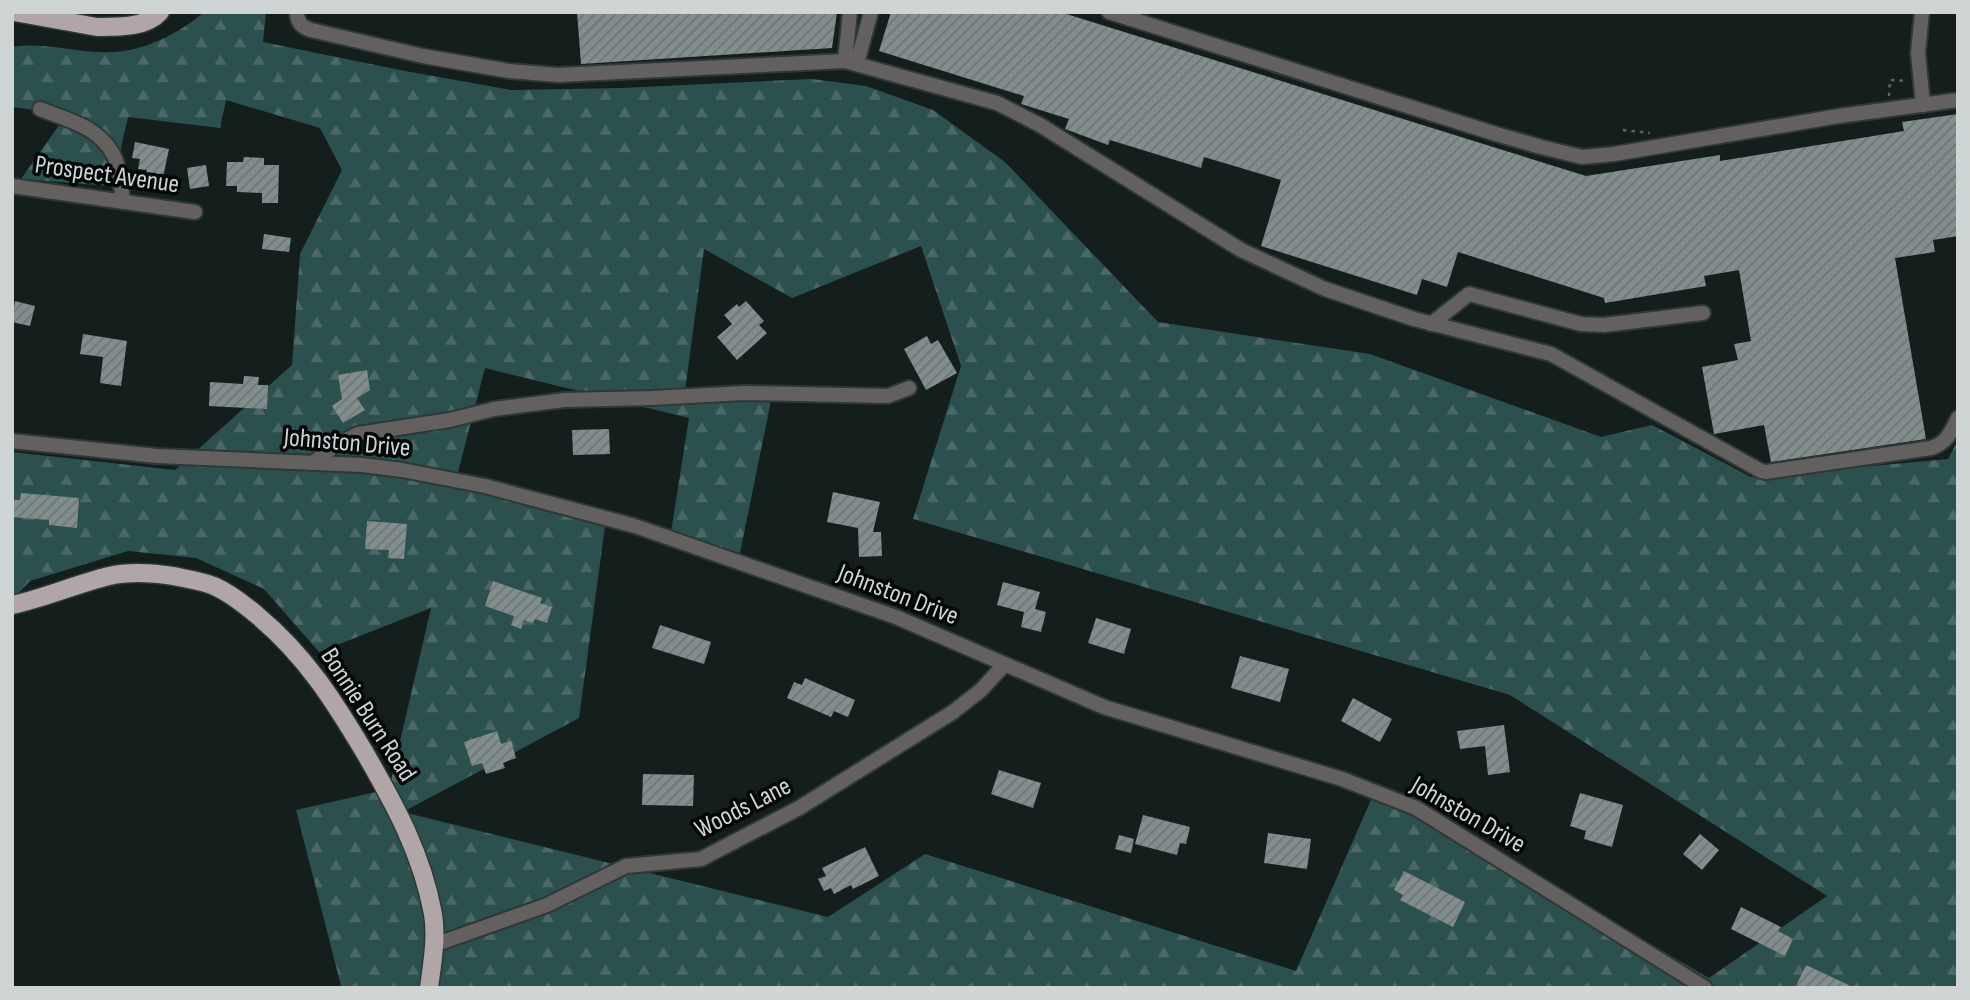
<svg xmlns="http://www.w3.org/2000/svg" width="1970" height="1000" viewBox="0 0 1970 1000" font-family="'Sofia Sans Condensed',sans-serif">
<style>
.forest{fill:url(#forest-firs);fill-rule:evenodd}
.building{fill:url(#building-hatch)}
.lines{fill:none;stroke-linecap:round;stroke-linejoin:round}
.minor-casing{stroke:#2d3837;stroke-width:18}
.major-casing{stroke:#2d3837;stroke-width:21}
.path{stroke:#5b6463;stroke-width:2.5;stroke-dasharray:3.5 5;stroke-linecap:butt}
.minor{stroke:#656060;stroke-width:14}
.major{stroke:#b1a6a7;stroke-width:18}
.labels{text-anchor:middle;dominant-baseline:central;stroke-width:7;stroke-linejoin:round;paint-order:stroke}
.street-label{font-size:26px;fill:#cfd5d5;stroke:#040707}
</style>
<defs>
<pattern id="forest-firs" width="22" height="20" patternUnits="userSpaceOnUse" patternTransform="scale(1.75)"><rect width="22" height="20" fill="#2c504e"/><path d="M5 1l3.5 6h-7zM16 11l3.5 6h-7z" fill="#4a6867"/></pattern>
<pattern id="building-hatch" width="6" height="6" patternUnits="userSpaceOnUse" patternTransform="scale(1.75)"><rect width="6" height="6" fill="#818e8d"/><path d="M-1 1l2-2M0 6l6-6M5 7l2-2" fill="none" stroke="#6d7776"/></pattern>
</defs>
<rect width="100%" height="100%" fill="#131e1d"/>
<path class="forest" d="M204 12H266L263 42 405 71 511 90 622 88 812 79 866 86 933 110 1005 162 1158 322 1370 354 1601 437 1652 425 1751 477 1948 459 1958 440V988H339L341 986 296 810 389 789 431 608 319 652 264 589 196 558 128 551 30 581 12 600V452L175 470 292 365 300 254 342 170 320 128 226 100 220 128 128 117 112 186 21 179 67 114 12 107V47C41 42 70 51 99 52 137 55 176 36 204 12ZM921 246 961 366 913 519 1510 695 1827 896 1709 978 1377 786 1296 971 925 854 828 917 403 812 579 718 607 512 457 476 485 368 689 418 671 532 740 553 774 386 685 391 704 249 792 298Z"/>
<g class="building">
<path d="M577 12H837L832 48 581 64Z"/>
<path d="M891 12H1060L1586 176 1720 155V161L1904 131 1902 122 1958 114V236L1933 240 1935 252 1895 258 1926 439 1771 462 1764 425 1714 434 1702 367 1738 360 1734 344 1751 341 1739 270 1704 276 1706 286 1605 303 1604 298 1458 252 1447 287 1422 279 1417 295 1261 246 1281 180 1204 157 1201 168 1110 140 1108 145 1065 129 1069 119 1021 104 1024 96 879 51Z"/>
<path d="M135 142 169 149 160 192 143 188 147 170 138 169 140 159 132 158Z"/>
<path d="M244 157 264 158V165H279L278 203H262V193L237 192V186H226L227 162H243Z"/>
<path d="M206 165 209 186 190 189 187 168Z"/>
<path d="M264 234 291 238 289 252 262 249Z"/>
<path d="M15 301 35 306 30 326 12 322Z"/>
<path d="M746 301 764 321 759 325 767 333 737 360 717 337 732 324 724 315 737 304 739 307Z"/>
<path d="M83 334 127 341 121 386 100 383 103 357 80 354Z"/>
<path d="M927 336 931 344 938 340 957 373 926 390 904 349Z"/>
<path d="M367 370 370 390 357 398 365 410 343 423 332 406 342 399 338 375Z"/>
<path d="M244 376 259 377 258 385H268L267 409 209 406 210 382 243 384Z"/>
<path d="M609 429 610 454 573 455 572 430Z"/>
<path d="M833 492 880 502 873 532H881L882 556 859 557 858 528 827 522Z"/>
<path d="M21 493 79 498 77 528 49 525V520L12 517 13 500H20Z"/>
<path d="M367 521 407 524 404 559 388 558 389 550 365 549Z"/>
<path d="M493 581 542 598 540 603 552 607 547 623 535 619 533 623 524 620 521 629 511 625 514 616 485 606Z"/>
<path d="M1003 582 1040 592 1035 609 1046 612 1041 632 1021 627 1024 612 997 605Z"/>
<path d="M1096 618 1131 629 1124 654 1088 643Z"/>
<path d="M660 625 711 642 704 664 652 648Z"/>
<path d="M1240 656 1289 669 1280 702 1231 688Z"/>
<path d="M805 678 855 700 848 717 834 711 831 717 787 698 794 682 802 685Z"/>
<path d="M1353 698 1392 719 1380 742 1341 721Z"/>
<path d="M1504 725 1510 772 1488 775 1485 746 1460 749 1457 731Z"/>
<path d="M497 731 501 744 511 741 516 758 503 763 505 768 486 774 482 763 472 766 464 742Z"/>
<path d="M999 770 1041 783 1033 808 991 794Z"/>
<path d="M643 774 694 775 693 806 642 805Z"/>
<path d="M1580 793 1623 805 1612 847 1584 839 1586 831 1570 826Z"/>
<path d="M1143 815 1190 827 1186 844 1180 843 1177 855 1135 844Z"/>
<path d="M1268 833 1311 839 1307 869 1264 863Z"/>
<path d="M1700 834 1719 850 1702 870 1683 854Z"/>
<path d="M1119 835 1134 839 1131 853 1115 849Z"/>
<path d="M865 847 879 876 853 889 851 885 834 894 831 888 824 891 818 879 826 876 822 868Z"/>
<path d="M1404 871 1465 902 1453 927 1400 900 1403 895 1394 890Z"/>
<path d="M1741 907 1781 927 1778 931 1793 939 1785 956 1731 929Z"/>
<path d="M1806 965 1855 988H1795Z"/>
</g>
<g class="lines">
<g class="minor-casing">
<g id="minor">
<path d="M297 12C297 22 301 27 311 30L423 56 509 71 558 75 845 61 997 103 1040 125 1241 250 1325 289 1414 319 1551 354 1761 471 1766 472 1931 448C1947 443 1951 432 1958 418"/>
<path d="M1109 12 1496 134 1541 147 1582 157 1614 154 1839 116 1958 100"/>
<path d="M1922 12 1918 53 1923 105"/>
<path d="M845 61 850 12"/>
<path d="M857 63 871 12"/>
<path d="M40 109C67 120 98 126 113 154 120 167 121 187 123 202"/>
<path d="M12 186 195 212"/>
<path d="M1431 324 1469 294 1581 324 1604 325 1703 313"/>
<path d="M12 441 157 456 362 465 402 470 485 486 635 526 896 617 1104 707 1342 779 1416 808 1705 988"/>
<path d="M313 463 333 447 358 434 450 420 494 409 564 400 651 398 745 393 888 396 909 388"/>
<path d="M434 945 547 905 626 866 701 859 799 808 953 712 981 690 1005 664"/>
</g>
</g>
<g class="major-casing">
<g id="major">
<path d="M14 12 97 27C117 27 146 28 160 12"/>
<path d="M12 605C45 598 76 584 109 576 131 571 161 573 183 578 193 580 204 582 214 586 230 593 245 605 258 616 305 655 334 701 365 753 395 805 422 854 433 914 437 938 432 964 429 988"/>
</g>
</g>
<g class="path">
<path d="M1889 96 1890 80 1906 81"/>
<path d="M1623 130 1650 133"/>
</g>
<use href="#minor" class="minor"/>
<use href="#major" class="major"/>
</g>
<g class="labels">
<g class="street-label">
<text transform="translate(107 175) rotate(8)">Prospect Avenue</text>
<text transform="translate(347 443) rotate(5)">Johnston Drive</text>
<text transform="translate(898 595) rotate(21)">Johnston Drive</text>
<text transform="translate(368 715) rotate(57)">Bonnie Burn Road</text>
<text transform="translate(743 808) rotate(-27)">Woods Lane</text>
<text transform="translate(1468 815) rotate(30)">Johnston Drive</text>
</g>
</g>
<rect width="1970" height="1000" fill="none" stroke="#cfd5d5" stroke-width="28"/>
</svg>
